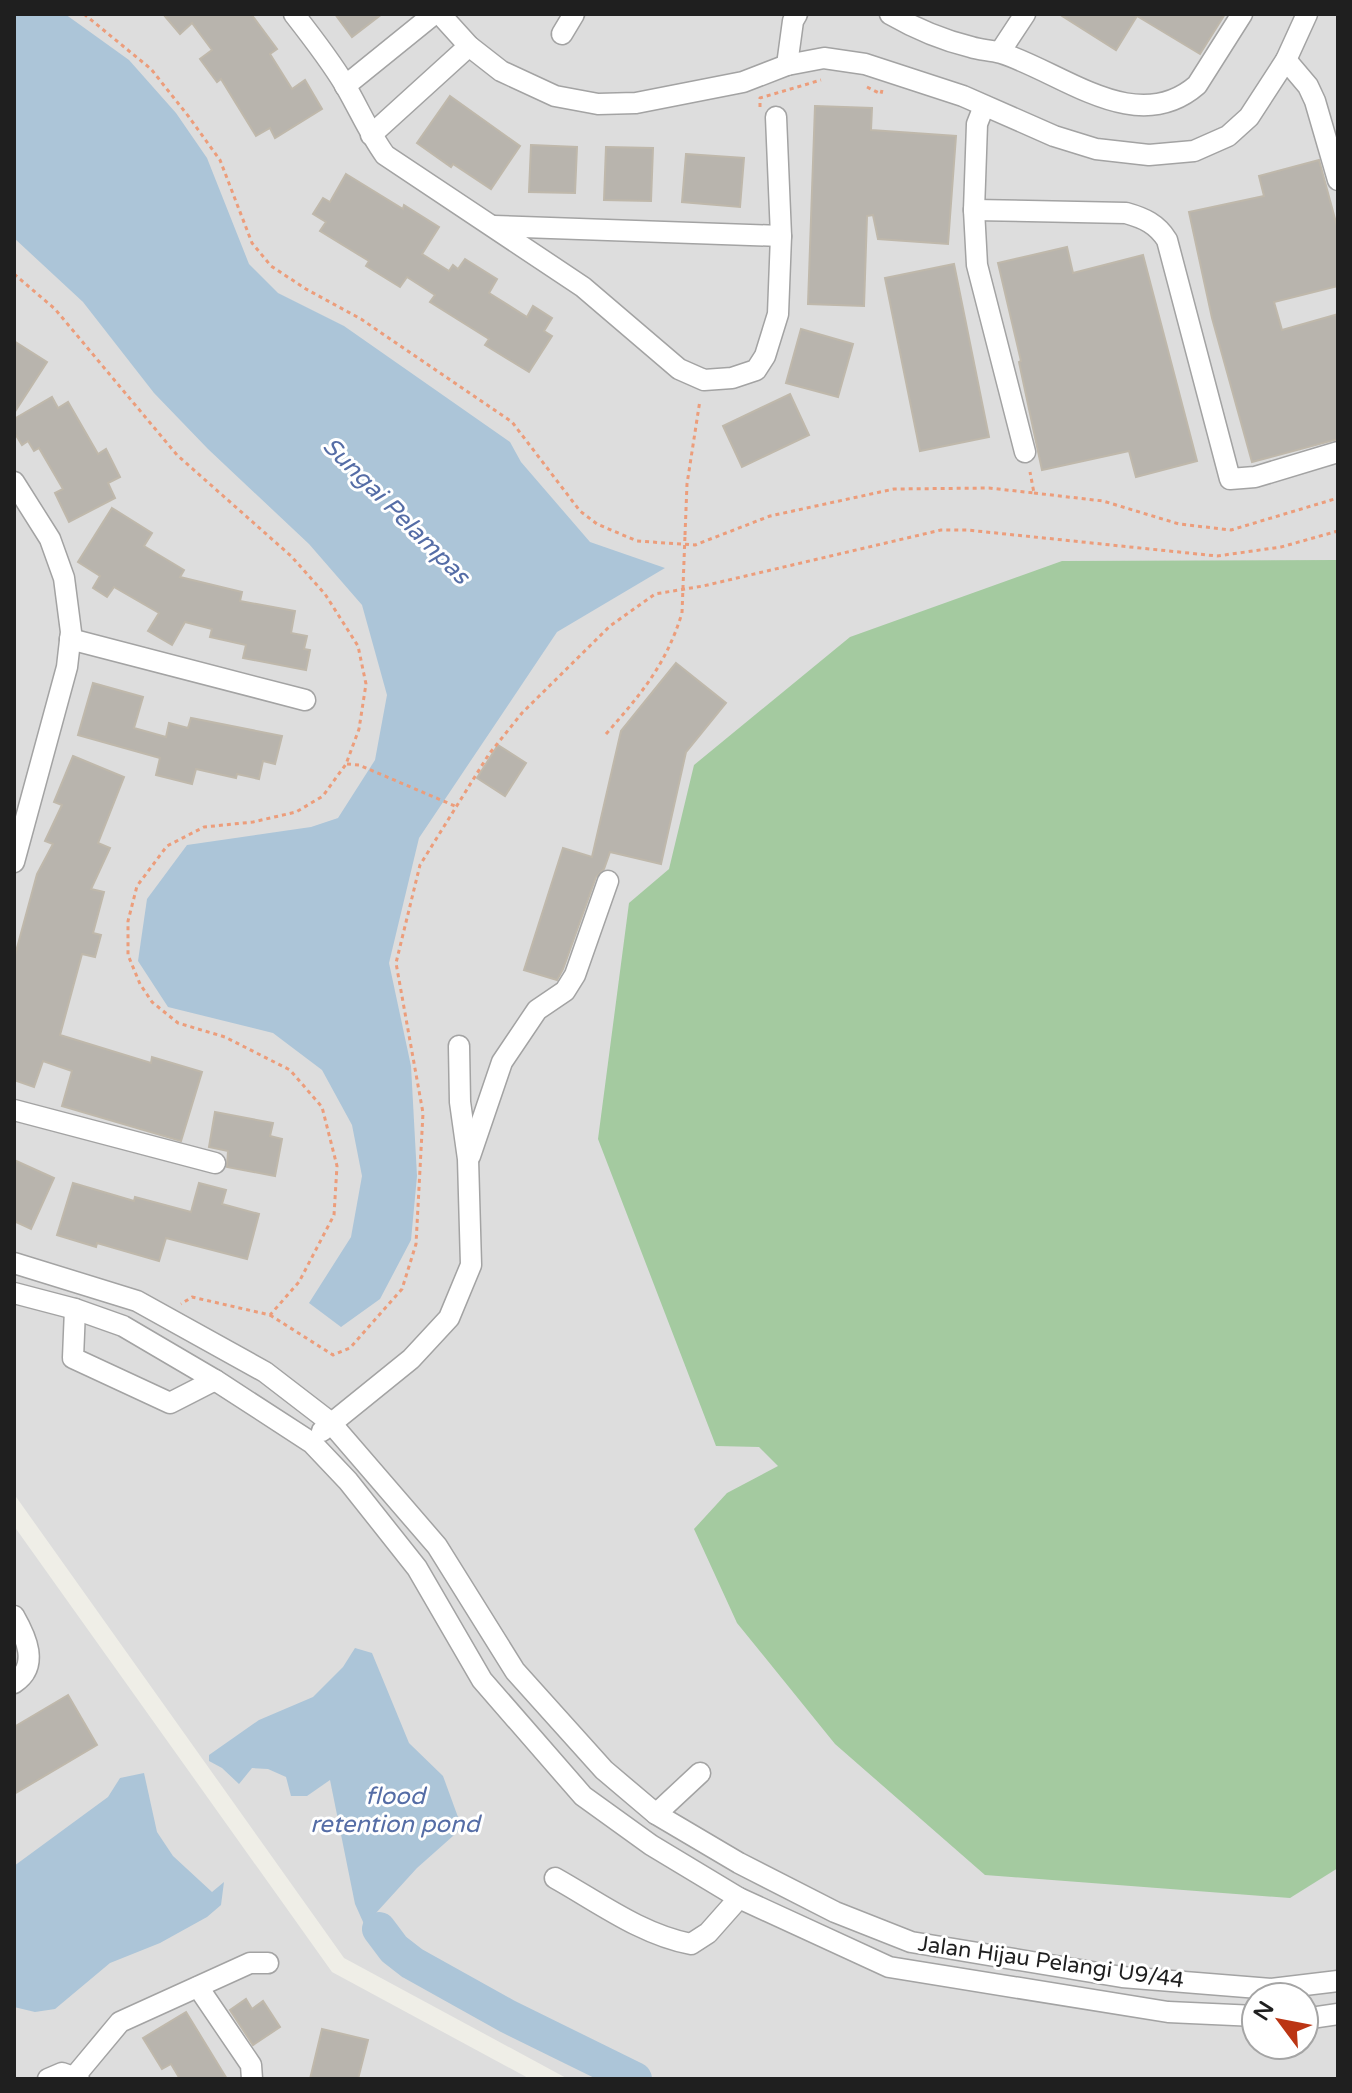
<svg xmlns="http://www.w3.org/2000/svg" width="1352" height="2093" viewBox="0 0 1352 2093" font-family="'Varela Round',sans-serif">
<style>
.residential{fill:#ddd;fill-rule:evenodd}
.forest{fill:#a4caa0}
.water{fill:#acc5d8}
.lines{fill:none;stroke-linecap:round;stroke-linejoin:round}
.river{stroke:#acc5d8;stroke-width:34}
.building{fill:#b8b4ad;stroke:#bfb8ab;stroke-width:2}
.minor-casing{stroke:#a3a3a3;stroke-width:23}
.path{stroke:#ec9d7b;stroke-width:3;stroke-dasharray:4 4;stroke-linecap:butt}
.minor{stroke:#fff;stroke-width:20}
.path-bridge{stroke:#ec9d7b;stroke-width:3;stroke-dasharray:4 4;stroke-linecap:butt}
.labels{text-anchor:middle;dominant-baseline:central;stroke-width:6;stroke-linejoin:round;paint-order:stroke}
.street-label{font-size:22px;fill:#1f1f1f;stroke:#fff}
.water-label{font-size:24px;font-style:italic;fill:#556da6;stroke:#fff}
</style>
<rect width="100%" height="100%" fill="#efeee7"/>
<g class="residential">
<path d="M14 14H1338V2079H568L344 1958 14 1494ZM1256 1997H1304V2045H1256Z"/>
<path d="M14 1526 332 1972 530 2079H14Z"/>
</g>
<path class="forest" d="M1338 560V1868L1290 1898 985 1875 835 1744 737 1623 694 1529 727 1493 778 1466 759 1447 716 1446 598 1139 629 903 669 869 694 765 850 637 1062 561Z"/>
<g class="water">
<path d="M14 14H65L129 60 176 113 207 158 249 264 278 293 344 326 510 442 521 462 590 542 665 568 557 632 419 838 389 963 411 1066 417 1176 411 1240 380 1299 341 1327 309 1303 351 1237 362 1176 352 1125 322 1070 273 1033 168 1007 138 961 147 899 187 845 311 827 338 818 375 760 387 695 362 605 309 544 208 449 154 393 83 302 14 238Z"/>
<path d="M355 1648 372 1653 409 1743 443 1776 462 1828 417 1868 376 1913 389 1932 414 1956 407 1970 368 1933 355 1904 330 1780 307 1796H291L286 1777 268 1769 252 1768 239 1784 222 1768 209 1761V1755L259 1720 313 1697 343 1667Z"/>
<path d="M144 1773 157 1832 173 1856 212 1892 224 1882 221 1905 207 1917 160 1943 110 1963 55 2009 35 2012 14 2007V1866L108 1797 120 1778Z"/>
</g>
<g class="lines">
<path class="river" d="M379 1929 394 1949 412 1963 507 2016 635 2079"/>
</g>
<g class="building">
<path d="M163 14H251L277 49 270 54 292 89 305 80 322 109 275 138 270 128 256 136 221 79 217 82 200 59 212 50 192 23 180 34Z"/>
<path d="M335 14H382L352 37Z"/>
<path d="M1059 14H1225L1200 54 1137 16 1116 50Z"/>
<path d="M450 96 520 146 491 189 453 164 451 167 417 143Z"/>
<path d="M815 106 872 108 871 130 956 136 948 244 878 239 873 215 867 216 864 306 808 304Z"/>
<path d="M531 145 577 147 575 193 529 192Z"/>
<path d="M606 147 653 148 651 201 604 200Z"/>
<path d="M686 154 744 158 740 207 682 202Z"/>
<path d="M1319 160 1338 230V286L1274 302 1282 330 1338 314V439L1252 462 1212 318 1189 212 1264 196 1259 176Z"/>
<path d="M346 174 403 209 404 205 439 227 422 254 449 271 453 265 458 269 465 259 497 279 489 293 527 317 533 306 552 318 544 331 552 336 529 372 485 345 489 339 430 302 435 295 407 277 400 287 366 266 369 261 320 231 326 222 313 214 323 198 330 202Z"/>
<path d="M1067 247 1073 273 1143 255 1197 461 1136 477 1129 451 1042 470 1019 362 1021 361 998 263Z"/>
<path d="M954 264 989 437 920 451 885 278Z"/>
<path d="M801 329 853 344 838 397 786 383Z"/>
<path d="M14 341 47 362 14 413Z"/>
<path d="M790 394 809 435 742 467 723 426Z"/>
<path d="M52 397 58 408 68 402 98 454 106 449 120 477 108 483 115 498 69 522 55 493 63 489 39 448 34 451 28 441 22 445 14 432V419Z"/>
<path d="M112 508 152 533 144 546 184 570 180 577 242 592 240 601 295 611 291 633 307 636 304 649 310 650 306 670 243 658 246 645 210 637 212 629 185 622 172 645 148 631 159 613 114 587 107 597 93 588 100 576 78 562Z"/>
<path d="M676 663 726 703 686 752 661 864 610 852 604 869 596 877 563 969 557 980 524 970 563 848 592 857 621 731Z"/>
<path d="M93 683 143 697 134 728 166 737 169 723 188 728 191 718 282 736 275 764 263 761 259 779 237 774 236 778 196 769 192 784 156 775 160 758 78 735Z"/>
<path d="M498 745 526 763 505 796 477 778Z"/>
<path d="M73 756 124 777 98 843 110 848 91 889 104 892 93 933 101 935 95 957 82 954 60 1035 151 1063 152 1057 202 1072 181 1141 62 1106 72 1071 43 1061 34 1087 14 1080V959L37 874 53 844 45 841 62 805 54 802Z"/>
<path d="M215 1112 273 1123 270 1136 282 1139 275 1176 227 1167 228 1151 209 1147Z"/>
<path d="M14 1160 54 1178 31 1229 14 1221Z"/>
<path d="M73 1183 134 1201 135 1197 191 1212 199 1183 226 1190 222 1204 259 1214 247 1259 166 1238 159 1261 97 1243 96 1247 57 1235Z"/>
<path d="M68 1695 97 1745 14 1794V1727Z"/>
<path d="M246 1999 252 2009 263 2001 280 2027 253 2045 230 2010Z"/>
<path d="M186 2012 227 2079H180L171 2064 162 2069 143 2038Z"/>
<path d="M322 2029 368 2040 358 2079H310Z"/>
</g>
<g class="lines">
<g class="minor-casing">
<g id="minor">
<path d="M294 14C312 37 330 60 345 85 359 109 369 133 385 155L583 287 679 369 704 380 732 378 756 370 765 356 778 314 781 236 776 117"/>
<path d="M440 14 469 46 501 71 555 96 598 104 636 103 743 82 787 65 824 58 865 64 963 96 1054 136 1096 149 1149 155 1194 151 1228 136 1249 117 1286 60 1307 14"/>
<path d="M890 14C916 29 942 40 971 47 980 50 991 50 1001 53 1062 72 1136 138 1197 85L1242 14"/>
<path d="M562 34 574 14"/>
<path d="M1000 52 1025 14"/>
<path d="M1286 60 1308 86 1315 101 1338 180"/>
<path d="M787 65 793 21 797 14"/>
<path d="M345 86 434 14"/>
<path d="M984 106 977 124 974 210 977 265 1025 452"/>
<path d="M371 135 469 46"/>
<path d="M974 210 1126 213C1144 218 1157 224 1167 240L1230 479 1255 477 1338 452"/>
<path d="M494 226 781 236"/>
<path d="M14 482 50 539 64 578 71 632 67 667 14 862"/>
<path d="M70 639 305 700"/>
<path d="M14 1110 215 1163"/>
<path d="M470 1156 502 1062 537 1010 565 991 575 975 608 881"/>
<path d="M14 1263 137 1301 265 1372 330 1422 437 1546 515 1671 604 1770 656 1814 739 1863 835 1912 911 1942 1122 1977 1271 1989 1338 1981"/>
<path d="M14 1293 75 1309 123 1326 215 1380 312 1443 348 1481 417 1568 482 1680 583 1796 651 1845 739 1898 889 1967 1168 2012 1256 2016"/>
<path d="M75 1309 73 1358 170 1403 215 1380"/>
<path d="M322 1431 411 1359 449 1318 471 1265 468 1159 460 1102 459 1046"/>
<path d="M14 1616C26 1637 40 1666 14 1683"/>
<path d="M656 1814 700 1773"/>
<path d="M555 1878C598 1902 642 1935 691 1944L708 1933 739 1898"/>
<path d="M198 1987 251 2065 252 2079"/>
<path d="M1304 2019 1338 2014"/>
<path d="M75 2076 120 2022 250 1963H268"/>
<path d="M48 2079 62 2073 79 2079"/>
</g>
</g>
<g class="path">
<path d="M84 14 151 69 189 117 220 160 252 243 271 266 306 289 361 319 512 422 580 511 597 524 637 541 695 545 770 516 894 489 989 488 1034 493 1030 472"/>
<path d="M867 87 881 94 882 90"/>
<path d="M760 107V98L821 80"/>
<path d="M14 274 55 309 177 455 291 556 325 594 358 646 366 684 359 729 346 764 323 796 296 812 253 822 204 827 167 846 137 886 128 921V955L140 984 152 1002 178 1023 225 1037 290 1070 322 1107 337 1166 334 1215 299 1282 270 1315 192 1297 181 1304"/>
<path d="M1034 493 1103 501 1179 524 1231 530 1338 498"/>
<path d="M685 535 687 484 700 400"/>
<path d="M606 734C641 694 666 665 682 613"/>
<path d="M347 764 359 765 455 806"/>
<path d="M270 1315 333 1355 350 1348 402 1289 416 1244 423 1113 396 963 420 865 489 754 522 713 610 626 655 594 703 586 941 530H967L1217 556 1281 547 1338 531"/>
</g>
<use href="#minor" class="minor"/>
<path class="path-bridge" d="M682 613 685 535"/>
</g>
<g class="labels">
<g class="street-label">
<text transform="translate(1051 1962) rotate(8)">Jalan Hijau Pelangi U9/44</text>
</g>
<g class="water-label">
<text transform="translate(396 511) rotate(45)">Sungai Pelampas</text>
<text x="395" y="1796">flood<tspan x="395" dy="28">retention pond</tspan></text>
</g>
</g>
<rect width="1352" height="2093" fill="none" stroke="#1f1f1f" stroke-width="32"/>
<g transform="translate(1280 2021) rotate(302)"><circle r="38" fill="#ffffff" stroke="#a5a5a5" stroke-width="2"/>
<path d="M0-6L14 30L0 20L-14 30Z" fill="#bb3514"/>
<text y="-12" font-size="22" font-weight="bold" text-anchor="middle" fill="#1f1f1f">N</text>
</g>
</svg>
